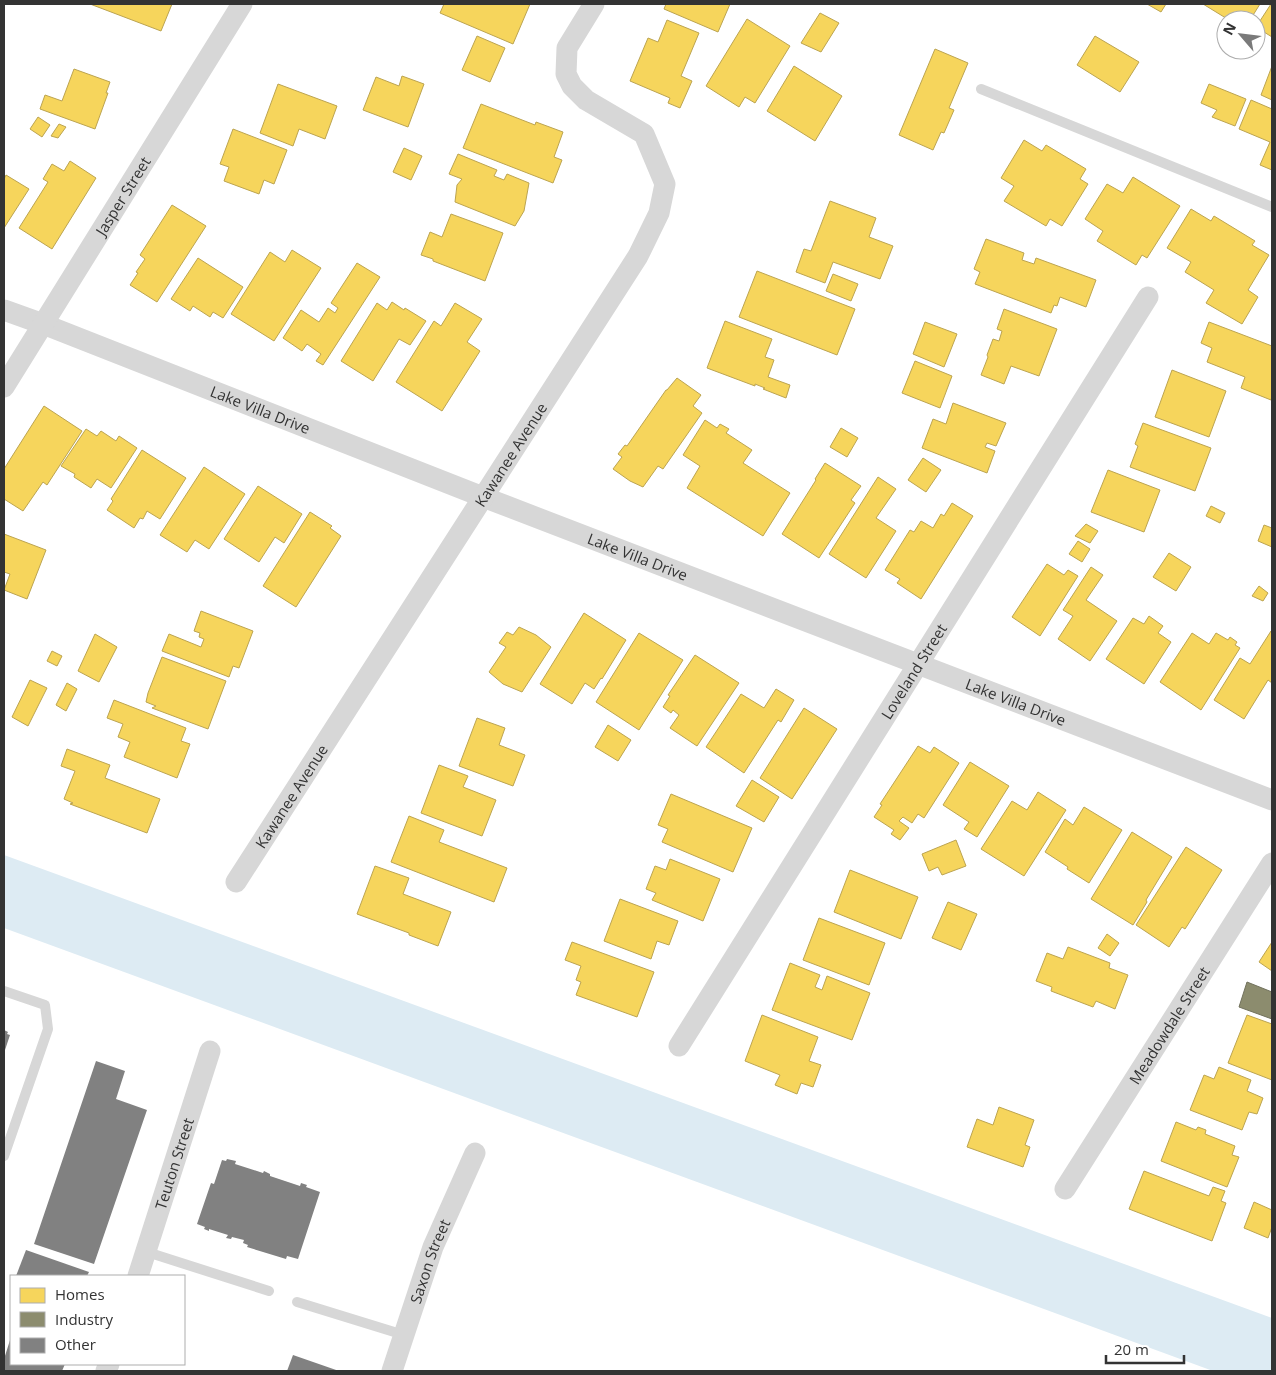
<svg xmlns="http://www.w3.org/2000/svg" width="1276" height="1375" viewBox="0 0 1276 1375" font-family="'Open Sans',sans-serif">
<style>
.water{fill:#ddebf3}
.homes{fill:#f6d55c;stroke:#bca450}
.industry{fill:#8c8c6e;stroke:#71715c}
.building{fill:#818181}
.lines{fill:none;stroke-linecap:round;stroke-linejoin:round}
.lane{stroke:#d7d7d7;stroke-width:10}
.street{stroke:#d7d7d7;stroke-width:21}
.labels{text-anchor:middle;dominant-baseline:central;stroke-width:5;stroke-linejoin:round;paint-order:stroke}
.street-label{font-size:15px;fill:#333;stroke:#fff}
</style>
<rect width="100%" height="100%" fill="#fff"/>
<path class="water" d="M4 855 1272 1318V1371H1213L4 928Z"/>
<g class="homes">
<path d="M90 4H172L161 31Z"/>
<path d="M444 4H530L513 44 440 13Z"/>
<path d="M666 4H730L718 32 664 9Z"/>
<path d="M1147 4H1166L1161 12Z"/>
<path d="M1203 4H1260L1250 20H1229Z"/>
<path d="M1271 4H1272V37L1256 27Z"/>
<path d="M820 13 839 23 821 52 801 43Z"/>
<path d="M747 19 790 46 755 103 745 97 739 107 706 86Z"/>
<path d="M667 20 699 33 681 76 692 81 680 108 668 103 670 98 630 81 648 38 658 42Z"/>
<path d="M477 36 505 48 490 82 462 70Z"/>
<path d="M1095 36 1139 62 1120 92 1077 65Z"/>
<path d="M935 49 968 63 949 108 954 110 944 133 941 132 933 150 899 135Z"/>
<path d="M794 66 842 96 815 141 767 111Z"/>
<path d="M1272 66V100L1261 95Z"/>
<path d="M74 69 110 82 106 93H108L95 129 40 109 45 95 62 101Z"/>
<path d="M402 76 424 84 408 127 363 110 376 77 399 86Z"/>
<path d="M278 84 337 106 325 139 299 129 293 146 260 133Z"/>
<path d="M1209 84 1246 99 1235 126 1212 117 1217 110 1201 103Z"/>
<path d="M1251 100 1272 109V170L1260 165 1270 142 1239 129Z"/>
<path d="M481 104 535 125 536 122 563 132 554 157 562 160 553 183 463 148Z"/>
<path d="M38 117 50 125 42 137 30 129Z"/>
<path d="M59 124 66 127 58 138 51 136Z"/>
<path d="M233 129 287 150 274 184 264 180 259 194 224 181 229 167 220 164Z"/>
<path d="M1024 140 1042 151 1046 145 1086 169 1080 179 1088 184 1062 226 1050 219 1046 226 1004 201 1014 186 1001 178Z"/>
<path d="M404 148 422 156 411 180 393 172Z"/>
<path d="M458 154 497 170 494 176 504 180 507 174 529 183 524 211 515 226 455 202 457 185 462 179 449 174Z"/>
<path d="M70 161 96 178 52 249 19 228 48 182 43 179 52 164 64 171Z"/>
<path d="M6 175 29 189 4 228V179Z"/>
<path d="M1133 177 1180 206 1147 258 1142 255 1136 265 1097 241 1103 231 1085 219 1107 184 1123 193Z"/>
<path d="M830 201 876 218 869 237 893 246 880 279 833 262 825 283 796 272 804 249 811 251Z"/>
<path d="M172 205 206 226 157 302 130 285 138 273 136 272 145 259 140 255Z"/>
<path d="M1191 209 1211 221 1214 216 1255 241 1252 245 1269 255 1248 290 1258 297 1242 324 1206 303 1214 290 1185 272 1191 262 1167 248Z"/>
<path d="M451 214 503 233 485 281 433 261V259L421 255 430 232 442 237Z"/>
<path d="M986 239 1024 253 1022 260 1034 264 1036 258 1096 280 1086 307 1060 297 1057 306 1054 305 1051 313 975 284 980 272 974 269Z"/>
<path d="M292 250 321 268 274 341 231 314 270 252 285 262Z"/>
<path d="M198 258 243 287 223 318 213 312 210 317 193 306 190 311 171 299Z"/>
<path d="M357 263 380 277 323 365 316 361 321 354 307 344 302 351 283 338 301 310 319 322 328 308 335 313 338 308 331 303Z"/>
<path d="M757 271 855 309 837 355 739 317Z"/>
<path d="M833 274 858 284 851 301 826 291Z"/>
<path d="M392 302 404 310 405 308 426 321 410 345 399 339 373 381 341 361 377 303 387 310Z"/>
<path d="M455 303 482 319 467 342 480 351 442 411 396 382 434 321 441 326Z"/>
<path d="M1004 309 1057 329 1039 376 1011 366 1004 384 981 375 988 357 987 355 993 339 999 341 1002 331 997 329Z"/>
<path d="M725 321 772 339 765 357 774 360 768 377 790 385 786 398 763 389 765 388 755 384V386L707 368Z"/>
<path d="M925 322 957 334 944 367 913 354Z"/>
<path d="M1209 322 1272 346V396L1271 400 1241 388 1245 377 1207 362 1212 348 1201 343Z"/>
<path d="M915 361 952 376 940 408 902 393Z"/>
<path d="M1172 370 1226 391 1209 437 1155 417Z"/>
<path d="M677 378 701 395 693 406 702 413 663 469 658 466 643 487 630 481 613 469 622 457 618 454 625 445 627 446 666 390H667Z"/>
<path d="M953 403 1006 423 996 446 987 443 985 447 995 451 987 473 922 448 933 419 946 424Z"/>
<path d="M44 406 82 431 47 485 43 482 23 511 4 499V469Z"/>
<path d="M705 420 717 428 720 424 729 429 726 433 752 450 743 463 790 493 763 536 687 488 700 466 683 455Z"/>
<path d="M1143 423 1211 448 1195 491 1130 467 1138 446 1135 444Z"/>
<path d="M841 428 858 438 847 457 830 447Z"/>
<path d="M86 429 97 436 101 431 116 441 119 436 137 448 111 488 97 479 91 488 74 477 75 474 61 466Z"/>
<path d="M142 450 186 478 160 519 147 511 143 519 140 518 134 528 107 510 113 501 111 499Z"/>
<path d="M923 458 941 470 926 492 908 480Z"/>
<path d="M825 463 861 486 851 500 855 503 819 558 782 534 816 480 815 479Z"/>
<path d="M204 467 245 494 209 549 195 540 187 552 160 535Z"/>
<path d="M1108 470 1160 490 1144 532 1091 512Z"/>
<path d="M878 477 896 489 876 518 896 531 866 578 829 554Z"/>
<path d="M258 486 302 514 284 543 275 537 259 562 224 539Z"/>
<path d="M952 503 973 516 921 599 897 583 900 579 885 570 910 530 914 532 921 521 933 528 941 514 944 516Z"/>
<path d="M1211 506 1225 513 1220 523 1206 516Z"/>
<path d="M310 512 332 526 330 528 341 536 296 607 263 586Z"/>
<path d="M1086 524 1098 531 1090 543 1075 536Z"/>
<path d="M1264 525 1272 528V547L1258 541Z"/>
<path d="M4 534 46 550 27 599 4 590 10 574 4 572Z"/>
<path d="M1078 541 1090 549 1082 562 1069 554Z"/>
<path d="M1169 553 1191 567 1176 591 1153 577Z"/>
<path d="M1047 564 1064 575 1068 570 1078 576 1040 636 1012 617Z"/>
<path d="M1091 567 1103 575 1086 600 1117 621 1090 661 1058 639 1073 616 1063 610Z"/>
<path d="M1259 586 1268 593 1263 601 1252 596Z"/>
<path d="M201 611 253 631 239 668 233 666 229 677 162 651 169 634 201 647 204 639 199 637 200 633 194 631Z"/>
<path d="M584 613 626 640 602 679 601 678 594 689 585 683 572 704 540 684Z"/>
<path d="M1149 616 1163 626 1158 633 1171 642 1144 684 1106 659 1133 618 1144 624Z"/>
<path d="M519 627 536 635 551 647 522 692 503 684 489 672 506 647 499 643 507 632 513 635Z"/>
<path d="M1271 631 1272 632V683L1268 680 1244 719 1214 700 1240 658 1250 664Z"/>
<path d="M639 633 683 660 639 730 596 702Z"/>
<path d="M1192 633 1209 644 1216 633 1228 640 1230 637 1237 642 1235 645 1240 648 1201 710 1160 682Z"/>
<path d="M95 634 117 647 99 682 78 671Z"/>
<path d="M52 651 62 656 57 666 47 661Z"/>
<path d="M695 655 739 683 697 746 670 728 679 715 673 710 671 713 663 707 670 696 668 695Z"/>
<path d="M162 657 226 681 208 729 152 708 156 706 146 702 148 693Z"/>
<path d="M30 680 47 688 28 726 12 717Z"/>
<path d="M67 683 77 689 66 711 56 705Z"/>
<path d="M776 689 794 700 781 722 778 720 744 773 706 747 741 694 764 708Z"/>
<path d="M114 700 186 728 181 741 190 744 177 778 124 757 130 742 118 737 123 724 107 718Z"/>
<path d="M804 708 837 729 792 799 760 778Z"/>
<path d="M477 718 505 728 499 745 525 755 513 786 459 766Z"/>
<path d="M608 725 631 740 618 761 595 747Z"/>
<path d="M918 746 930 753 934 747 959 763 924 818 918 814 912 823 903 817 899 821 909 828 900 840 891 834 894 830 874 817 882 805 880 804Z"/>
<path d="M67 749 110 765 105 778 160 799 147 833 70 804 73 803 64 799 75 771 61 766Z"/>
<path d="M970 762 1009 786 977 837 964 829 969 822 943 805Z"/>
<path d="M439 765 468 776 463 787 496 800 482 836 421 813Z"/>
<path d="M752 780 779 797 764 822 736 806Z"/>
<path d="M1038 792 1066 810 1024 876 981 849 1012 801 1027 810Z"/>
<path d="M671 794 752 828 733 872 662 842 668 829 658 825Z"/>
<path d="M1084 807 1122 830 1089 883 1067 869 1068 867 1045 852 1065 819 1073 825Z"/>
<path d="M409 816 444 830 439 842 507 868 494 902 391 862Z"/>
<path d="M1132 832 1172 857 1146 900 1147 902 1133 925 1091 899Z"/>
<path d="M956 840 966 866 942 875 938 867 929 871 922 854Z"/>
<path d="M1186 847 1222 870 1187 926 1185 929 1182 927 1169 947 1136 925Z"/>
<path d="M670 859 720 879 703 921 652 900 656 893 646 889 655 866 666 870Z"/>
<path d="M375 866 409 878 403 894 451 912 438 946 409 935V933L357 914Z"/>
<path d="M850 870 918 897 901 939 834 912Z"/>
<path d="M620 899 678 921 669 945 657 941 651 959 604 941Z"/>
<path d="M948 902 977 914 961 950 932 938Z"/>
<path d="M819 918 885 943 869 985 803 960Z"/>
<path d="M1107 934 1119 943 1110 956 1098 948Z"/>
<path d="M572 942 654 972 637 1017 576 995 581 982 576 980 581 966 565 960Z"/>
<path d="M1272 942V971L1259 962Z"/>
<path d="M1068 947 1110 963 1109 968 1128 975 1115 1009 1096 1001 1093 1007 1051 991 1052 987 1036 981 1047 953 1063 959Z"/>
<path d="M790 963 820 975 815 987 822 990 827 976 870 993 852 1040 772 1010Z"/>
<path d="M762 1015 818 1037 809 1061 821 1065 813 1087 801 1083 797 1094 775 1085 780 1075 745 1061Z"/>
<path d="M1247 1015 1272 1024V1080L1228 1063Z"/>
<path d="M1219 1067 1251 1080 1247 1091 1263 1098 1257 1114 1249 1112 1242 1130 1190 1110 1204 1075 1214 1079Z"/>
<path d="M999 1107 1034 1120 1025 1145 1030 1147 1023 1167 967 1147 977 1119 993 1125Z"/>
<path d="M1176 1122 1196 1130 1198 1127 1206 1130 1205 1134 1235 1146 1232 1155 1239 1157 1227 1187 1161 1161Z"/>
<path d="M1144 1171 1209 1196 1213 1187 1225 1191 1221 1201 1226 1203 1212 1241 1129 1209Z"/>
<path d="M1254 1202 1272 1210V1227L1268 1238 1244 1228Z"/>
</g>
<path class="industry" d="M1247 982 1272 992V1019L1239 1007Z"/>
<g class="building">
<path d="M4 1030 8 1032 7 1034 10 1035 4 1053Z"/>
<path d="M96 1061 125 1071 116 1099 147 1110 94 1264 34 1244Z"/>
<path d="M227 1159 236 1161 235 1164 263 1173 264 1171 270 1174V1176L300 1186 301 1183 307 1185 306 1187 320 1192 298 1259 287 1256 286 1259 247 1247 248 1245 243 1243 244 1240 232 1237 231 1239 226 1238 228 1235 209 1229V1231L204 1229 205 1227 197 1224 211 1183 214 1184 222 1160 226 1161Z"/>
<path d="M26 1250 89 1272 87 1276H16Z"/>
<path d="M11 1337V1364H65L62 1371H4V1359Z"/>
<path d="M293 1355 339 1371H287Z"/>
</g>
<g class="lines">
<g class="lane">
<path d="M981 89 1272 207"/>
<path d="M4 991 45 1005 48 1029 4 1156"/>
<path d="M147 1252 269 1291"/>
<path d="M297 1302 404 1335"/>
</g>
<g class="street">
<path id="s1" d="M4 310 43 324 483 497 1272 800"/>
<path id="s2" d="M4 387 242 4"/>
<path id="s3" d="M236 882 638 256 659 213 665 184 644 134 586 100 572 86 566 74 567 48 594 4"/>
<path id="s4" d="M679 1046 1148 297"/>
<path id="s5" d="M1065 1189 1272 863"/>
<path id="s6" d="M138 1276 210 1051"/>
<path d="M106 1371 109 1364"/>
<path id="s7" d="M392 1371 433 1247 475 1153"/>
</g>
</g>
<g class="labels">
<g class="street-label">
<text stroke="none"><textPath href="#s2" startOffset="225">Jasper Street</textPath></text>
<text stroke="none"><textPath href="#s1" startOffset="275">Lake Villa Drive</textPath></text>
<text stroke="none"><textPath href="#s3" startOffset="508">Kawanee Avenue</textPath></text>
<text stroke="none"><textPath href="#s1" startOffset="680">Lake Villa Drive</textPath></text>
<text stroke="none"><textPath href="#s4" startOffset="442">Loveland Street</textPath></text>
<text stroke="none"><textPath href="#s1" startOffset="1085">Lake Villa Drive</textPath></text>
<text stroke="none"><textPath href="#s3" startOffset="102">Kawanee Avenue</textPath></text>
<text stroke="none"><textPath href="#s5" startOffset="194">Meadowdale Street</textPath></text>
<text stroke="none"><textPath href="#s6" startOffset="118">Teuton Street</textPath></text>
<text stroke="none"><textPath href="#s7" startOffset="116">Saxon Street</textPath></text>
</g>
</g>
<rect width="1276" height="1375" fill="none" stroke="#333333" stroke-width="10"/>
<rect x="10" y="1275" width="175" height="90" fill="#ffffff" stroke="#adadad"/>
<rect x="20" y="1288" width="25" height="15" fill="#f6d55c" stroke="#adadad"/>
<text x="55" y="1300" font-size="15" fill="#333333">Homes</text>
<rect x="20" y="1312" width="25" height="15" fill="#8c8c6e" stroke="#adadad"/>
<text x="55" y="1325" font-size="15" fill="#333333">Industry</text>
<rect x="20" y="1338" width="25" height="15" fill="#818181" stroke="#adadad"/>
<text x="55" y="1350" font-size="15" fill="#333333">Other</text>
<g transform="translate(1241 35) rotate(298)"><circle r="24" fill="#ffffff" stroke="#adadad"/>
<path d="M0-4L9 19L0 12L-9 19Z" fill="#7a7a7a"/>
<text y="-8" font-size="14" font-weight="bold" text-anchor="middle" fill="#333333">N</text>
</g>
<path d="M1106 1355v8h78v-8" fill="none" stroke="#333333" stroke-width="2.5"/>
<text x="1114" y="1355" font-size="15" fill="#333333" stroke="#ffffff" stroke-width="4" paint-order="stroke">20 m</text>
</svg>
